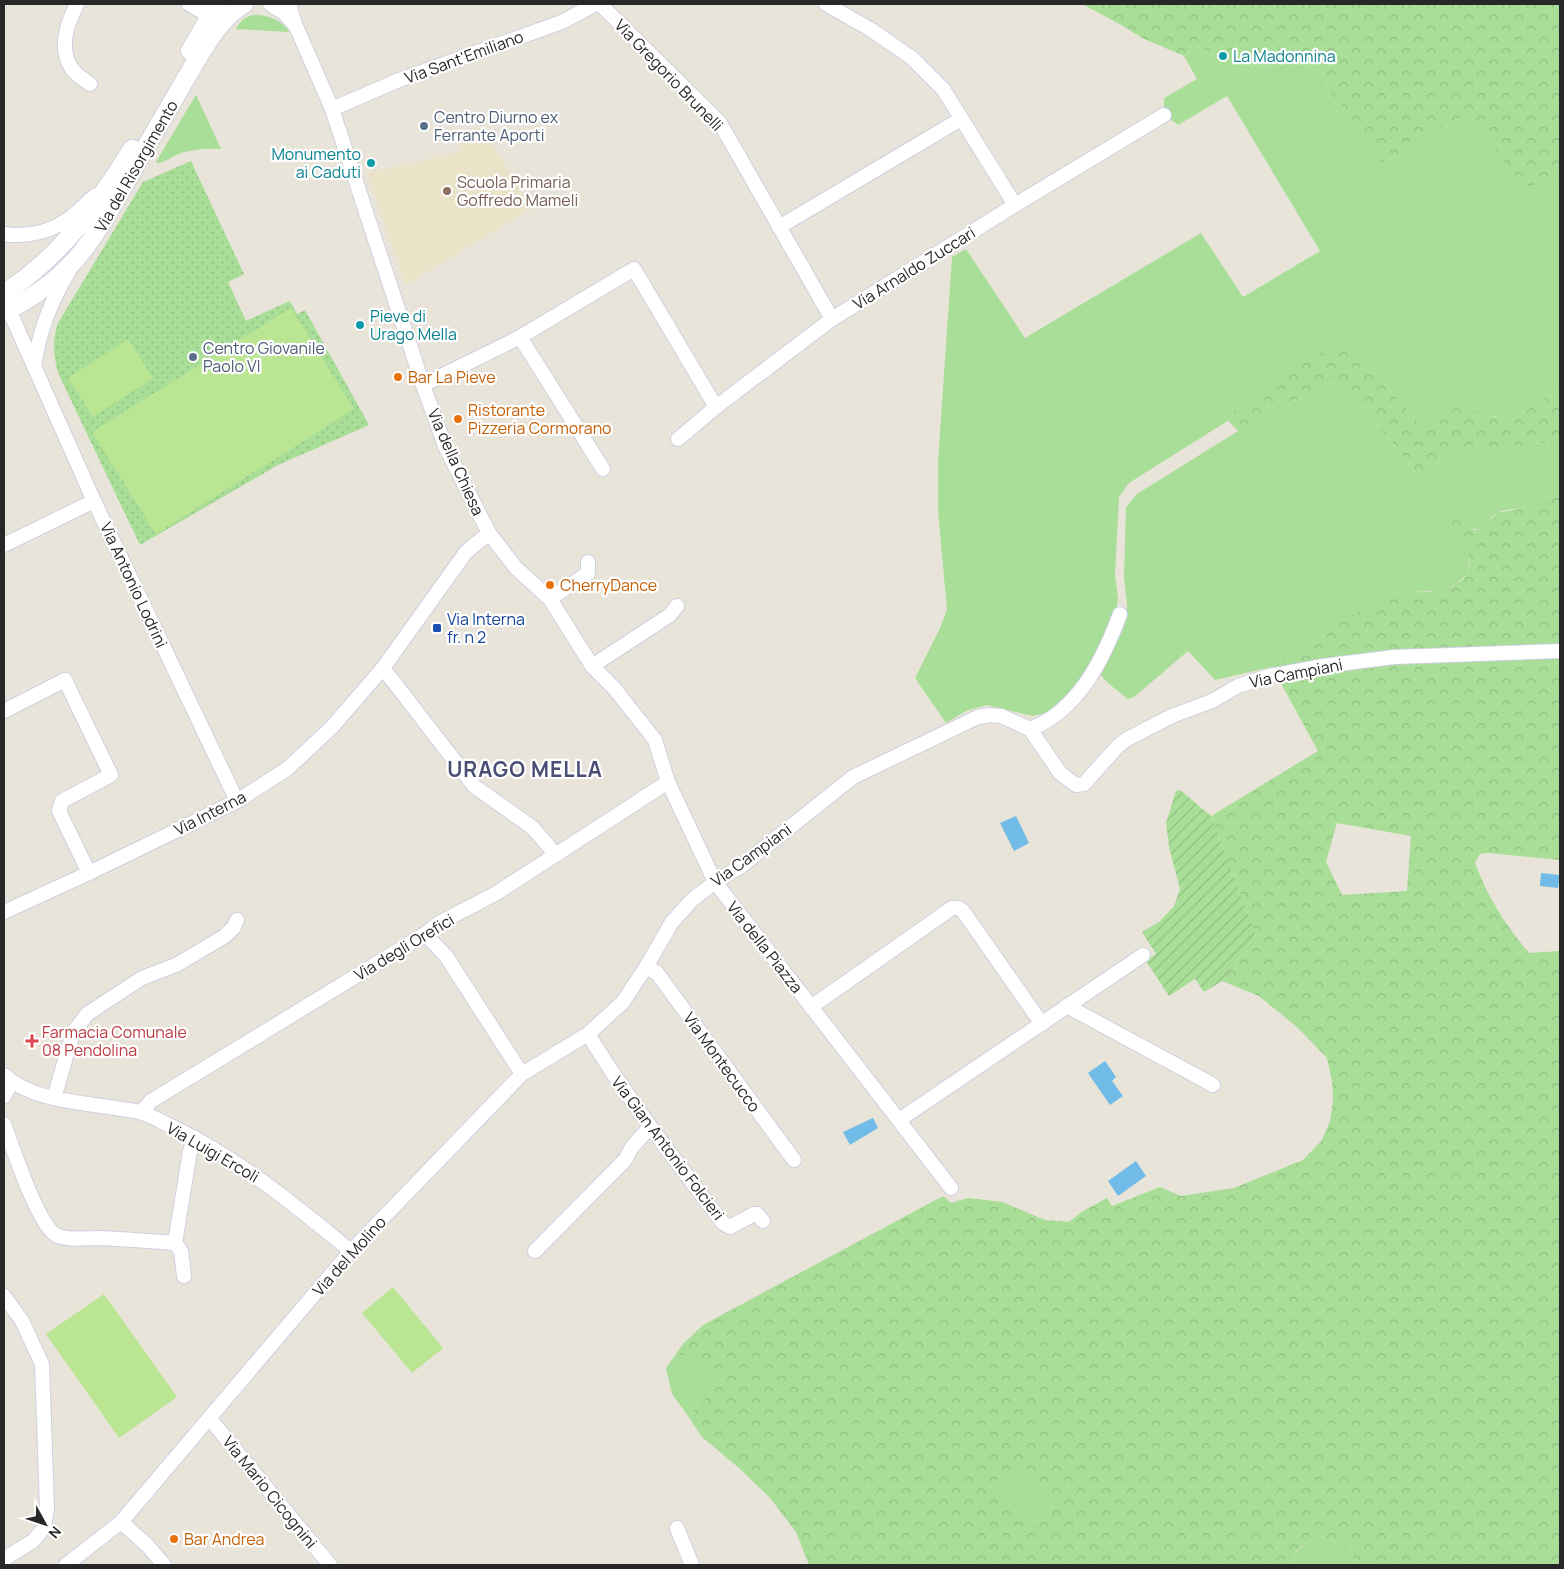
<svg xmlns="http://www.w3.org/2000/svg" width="1564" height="1569" viewBox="0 0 1564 1569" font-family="Manrope,sans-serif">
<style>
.education{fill:#eae3c8}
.grass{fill:#a8de97}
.forest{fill:url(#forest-crowns);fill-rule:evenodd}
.park{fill:url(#park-dots)}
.garden{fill:url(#garden-furrows)}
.pitch{fill:#bae593}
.water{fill:#70bbe7}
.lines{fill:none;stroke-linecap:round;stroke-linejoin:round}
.minor-casing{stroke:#ced0e0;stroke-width:16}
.tertiary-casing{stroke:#ced0e0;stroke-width:20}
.minor{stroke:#fff;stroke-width:14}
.tertiary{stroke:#fff;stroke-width:18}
.culture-dot{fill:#0f9aa8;stroke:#fff;stroke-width:2}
.service-dot{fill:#5c6f8a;stroke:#fff;stroke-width:2}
.education-dot{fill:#8d6e63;stroke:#fff;stroke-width:2}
.food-dot{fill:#e8710a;stroke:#fff;stroke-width:2}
.transit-dot{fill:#1a4fb4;stroke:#fff;stroke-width:2}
.health-dot{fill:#e0444e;stroke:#fff;stroke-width:2}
.labels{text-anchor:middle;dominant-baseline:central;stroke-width:4.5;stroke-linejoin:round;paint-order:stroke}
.culture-label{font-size:16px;fill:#0d838f;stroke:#fff;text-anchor:start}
.street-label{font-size:16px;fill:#272727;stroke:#fff}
.service-label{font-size:16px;fill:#4e5e75;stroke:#fff;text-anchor:start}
.education-label{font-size:16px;fill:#785e54;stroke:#fff;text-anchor:start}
.food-label{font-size:16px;fill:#c56008;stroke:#fff;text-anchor:start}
.transit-label{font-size:16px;fill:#164399;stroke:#fff;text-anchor:start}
.health-label{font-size:16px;fill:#be3a42;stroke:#fff;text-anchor:start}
.district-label{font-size:21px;font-weight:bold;letter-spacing:1px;fill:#4a4e74;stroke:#fff}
</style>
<defs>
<pattern id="forest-crowns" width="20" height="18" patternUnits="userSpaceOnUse" patternTransform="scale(1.25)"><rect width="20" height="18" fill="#a8de97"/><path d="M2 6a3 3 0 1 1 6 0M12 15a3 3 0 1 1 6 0" fill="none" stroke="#91be82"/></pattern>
<pattern id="park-dots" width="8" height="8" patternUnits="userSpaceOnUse" patternTransform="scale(1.25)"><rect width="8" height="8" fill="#a8de97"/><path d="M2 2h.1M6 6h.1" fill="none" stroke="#91be82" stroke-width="1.8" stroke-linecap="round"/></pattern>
<pattern id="garden-furrows" width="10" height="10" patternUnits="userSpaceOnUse" patternTransform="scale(1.25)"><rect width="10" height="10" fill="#a8de97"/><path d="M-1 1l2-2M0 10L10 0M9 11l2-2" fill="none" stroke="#91be82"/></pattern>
</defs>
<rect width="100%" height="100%" fill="#e9e4d9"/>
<path class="education" d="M481 127 532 208 406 285 367 174 461 151 457 134Z"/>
<g class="grass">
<path d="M260 15C271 17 283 21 289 32L236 29C241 19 248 14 260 15Z"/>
<path d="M1199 47 1254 67 1277 66 1298 59 1348 112 1382 164 1468 113 1516 179 1528 187C1541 184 1553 181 1560 170V387L1515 419 1489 416 1465 405 1440 412 1420 425 1362 359 1225 417 1229 420 1129 483 1119 497 1115 575 1118 599 1115 616 1098 653 1067 699 1047 713 1032 716 987 705 966 711 946 723 915 678 940 628 947 610 938 511V462L952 257 966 249 1025 338 1201 233 1243 297 1320 251 1227 96 1178 125C1174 120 1168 120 1164 115V98L1197 79 1184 56Z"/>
<path d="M196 95 221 149C206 148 192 149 178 154 171 157 164 163 157 163L156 162Z"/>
<path d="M1328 383 1338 384 1348 391 1410 464 1416 474 1437 467 1439 457 1449 454 1560 441V494C1548 494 1539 504 1528 507 1519 510 1506 508 1497 513 1486 519 1486 535 1469 527L1466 515 1452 534 1461 542 1468 551 1469 560V569L1466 575 1456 584 1442 590 1413 592 1335 623 1272 667 1215 680 1188 651 1134 697 1128 699 1108 683 1099 673 1122 632 1126 621 1127 604 1124 577 1126 507 1137 494 1238 431Z"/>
<path d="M676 1354C692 1357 704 1360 713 1374L710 1394 688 1416 672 1394 666 1368Z"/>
<path d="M1004 1477C1010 1477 1019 1476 1024 1478 1034 1481 1045 1499 1052 1507L1049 1518 1041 1523C1014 1513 1010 1506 993 1484Z"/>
<path d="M1315 1537 1336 1541 1349 1547 1355 1565H1294L1295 1552Z"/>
</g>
<g class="forest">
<path d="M1082 4H1560V170C1553 181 1541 184 1528 187L1516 179 1468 113 1382 164 1348 112 1298 59 1277 66 1254 67 1199 47 1184 56 1142 38 1123 26Z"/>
<path d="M1344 350 1362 359 1420 425 1440 412 1465 405 1489 416 1515 419 1560 387V441L1449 454 1439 457 1437 467 1432 475 1423 479 1416 474 1410 464 1348 391 1338 384 1328 383 1238 431 1225 417 1319 353Z"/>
<path d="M1555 494H1560V860L1489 853 1480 854 1475 863C1487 896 1506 926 1529 953L1560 951V1565H1355L1349 1547 1336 1541 1315 1537 1295 1551 1294 1565H809L796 1532 770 1498 739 1468 702 1437 688 1416 710 1394 713 1374C704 1360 692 1357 676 1354L684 1343 703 1325 943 1196 951 1203 968 1198 1002 1202 1045 1220 1069 1222 1083 1211 1107 1198 1112 1206 1160 1187 1181 1196 1234 1188 1303 1160 1322 1140 1330 1121 1333 1100 1332 1081 1327 1058 1298 1028 1259 996 1222 981 1256 935 1211 816 1318 751 1272 667C1293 653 1313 635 1335 623 1350 614 1368 609 1384 603 1394 599 1404 593 1413 592 1417 591 1421 592 1425 592 1439 591 1466 586 1469 568 1474 547 1452 540 1446 523 1450 515 1453 511 1460 509L1466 515 1469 527 1475 530 1481 529 1497 513 1528 507ZM1337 823 1411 836 1407 891 1342 895 1326 862ZM1004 1477C1010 1477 1019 1476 1024 1478 1034 1481 1045 1499 1052 1507L1049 1518 1041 1523C1014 1513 1010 1506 994 1484Z"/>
</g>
<path class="park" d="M191 161 244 274 228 282 246 321 290 301 297 314 305 310 369 425 278 465 140 545 59 375C53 356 52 341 58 323L143 182Z"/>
<path class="garden" d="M1180 790 1211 816 1256 935 1222 981 1204 992 1195 979 1169 996 1146 961 1156 954 1142 932 1159 922 1174 906 1180 889 1169 847 1166 823 1176 791Z"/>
<g class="pitch">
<path d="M291 308 354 409 156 534 92 432Z"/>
<path d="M128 339 153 378 93 417 68 378Z"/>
<path d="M393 1287 443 1348 412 1373 362 1313Z"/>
<path d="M104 1294 177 1397 119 1438 46 1334Z"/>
</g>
<g class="water">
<path d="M1016 816 1029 843 1014 851 1000 823Z"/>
<path d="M1541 873 1560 875 1558 888 1540 886Z"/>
<path d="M1105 1061 1116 1077 1112 1081 1123 1096 1110 1105 1088 1073Z"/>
<path d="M873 1118 878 1128 850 1145 843 1132Z"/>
<path d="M1136 1161 1146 1176 1118 1196 1108 1181Z"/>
</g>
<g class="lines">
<g class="minor-casing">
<g id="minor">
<path d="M77 4C67 24 58 48 72 69 76 75 85 80 90 84"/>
<path d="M189 4 210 16"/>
<path d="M270 4 283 12 294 24"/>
<path d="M289 4 295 24 332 109 423 385 445 446 489 533 516 568 550 599 592 666 614 688 655 740 668 782 715 882 951 1188"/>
<path d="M600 4 720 123 832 319"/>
<path d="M826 4 870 29 912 58 943 89 1015 205"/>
<path d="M332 109 399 80 562 22 595 4"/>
<path d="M779 227 961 119"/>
<path d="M4 234C29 238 55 231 75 214 82 208 88 201 96 195"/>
<path d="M9 310 94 501 237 801"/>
<path d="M520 337 603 469"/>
<path d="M34 367C39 331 50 302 69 271"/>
<path d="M423 385 520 337 634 269 716 407"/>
<path d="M678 439 716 407 832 319 1015 205 1164 115"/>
<path d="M4 545 94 501"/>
<path d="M550 599 588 573V562"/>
<path d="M592 666 670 615 677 606"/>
<path d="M383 668 474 786 533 828 556 855"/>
<path d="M4 711 65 680 111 775 62 801 59 811 89 873"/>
<path d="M1030 729C1078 711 1103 660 1120 614"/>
<path d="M4 912 89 873 237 801 287 769 332 727 383 668 466 552 489 533"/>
<path d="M646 967 657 973 794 1160"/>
<path d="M1067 1006 1213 1085"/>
<path d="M811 1007 952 908H959L963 911 1042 1024"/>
<path d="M588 1034C628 1100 676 1161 723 1223L730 1227 754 1214H757L763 1221"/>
<path d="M522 1074 588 1034 623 1002 646 967 672 922 692 900 715 882 740 867 853 777 978 717 989 715 1001 716 1030 729 1060 773 1076 785 1084 784 1118 746 1127 739 1172 716 1212 701 1238 686 1269 676 1323 666 1394 657 1560 651"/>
<path d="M4 1075C33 1101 79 1102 116 1108 124 1110 134 1110 142 1113 153 1116 163 1123 173 1127 240 1159 294 1205 351 1251"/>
<path d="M4 1096 12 1082"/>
<path d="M54 1098 73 1033 87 1014 142 978 176 965 225 936 234 927 237 920"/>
<path d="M141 1112 151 1101 425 934 439 923 495 894 668 782"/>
<path d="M899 1120 1143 955"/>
<path d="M4 1124C13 1148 37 1223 56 1235 68 1241 86 1238 98 1238 124 1239 150 1241 175 1243L190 1151 195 1138"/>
<path d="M175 1243 181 1251 184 1276"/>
<path d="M535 1251 625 1160 632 1147 650 1127"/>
<path d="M4 1296 22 1321 42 1364 47 1508 44 1528 33 1541 4 1559"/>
<path d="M210 1419 330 1565"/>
<path d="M121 1522 147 1545 164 1565"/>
<path d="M677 1528 692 1565"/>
<path d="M66 1565 121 1522 351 1251 522 1074 446 956 425 934"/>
</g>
</g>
<g class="tertiary-casing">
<g id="tertiary">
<path d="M190 51 217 4"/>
<path d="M4 293C60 258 98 204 132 149"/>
<path d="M4 312C75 277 94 238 131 173 149 141 168 110 186 78 202 52 217 20 244 4"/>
</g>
</g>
<use href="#minor" class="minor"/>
<use href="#tertiary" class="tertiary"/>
</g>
<g class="culture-dot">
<circle cx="1223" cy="56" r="5"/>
<circle cx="371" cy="163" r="5"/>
<circle cx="360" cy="325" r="5"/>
</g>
<g class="service-dot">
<circle cx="424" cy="126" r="5"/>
<circle cx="193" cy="357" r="5"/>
</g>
<circle class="education-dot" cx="447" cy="191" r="5"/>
<g class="food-dot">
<circle cx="398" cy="377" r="5"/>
<circle cx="458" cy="419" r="5"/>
<circle cx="550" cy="585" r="5"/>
<circle cx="174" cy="1539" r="5"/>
</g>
<rect class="transit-dot" x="432" y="623" width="10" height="10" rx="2.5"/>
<path class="health-dot" d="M29.5 1033.5h5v5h5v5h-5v5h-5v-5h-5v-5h5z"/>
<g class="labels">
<g class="culture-label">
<text x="1233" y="56">La Madonnina</text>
<text x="361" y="154" text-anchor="end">Monumento<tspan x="361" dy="18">ai Caduti</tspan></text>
<text x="370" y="316">Pieve di<tspan x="370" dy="18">Urago Mella</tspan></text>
</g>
<g class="street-label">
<text transform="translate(464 57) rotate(-20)">Via Sant'Emiliano</text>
<text transform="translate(669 75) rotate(46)">Via Gregorio Brunelli</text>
<text transform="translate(136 166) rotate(-60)">Via del Risorgimento</text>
<text transform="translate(914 268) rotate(-32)">Via Arnaldo Zuccari</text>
<text transform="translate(456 462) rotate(66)">Via della Chiesa</text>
<text transform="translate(134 585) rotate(65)">Via Antonio Lodrini</text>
<text transform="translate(1296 673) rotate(-11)">Via Campiani</text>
<text transform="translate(210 813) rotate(-27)">Via Interna</text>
<text transform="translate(751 855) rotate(-36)">Via Campiani</text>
<text transform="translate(404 947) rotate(-31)">Via degli Orefici</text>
<text transform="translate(765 947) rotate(52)">Via della Piazza</text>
<text transform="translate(722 1062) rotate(54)">Via Montecucco</text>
<text transform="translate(668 1148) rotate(53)">Via Gian Antonio Folcieri</text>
<text transform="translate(213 1152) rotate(30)">Via Luigi Ercoli</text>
<text transform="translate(349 1256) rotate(-48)">Via del Molino</text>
<text transform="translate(270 1492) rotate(51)">Via Mario Cicognini</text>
</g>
<g class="service-label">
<text x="434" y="117">Centro Diurno ex<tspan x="434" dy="18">Ferrante Aporti</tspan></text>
<text x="203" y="348">Centro Giovanile<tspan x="203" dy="18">Paolo VI</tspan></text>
</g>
<g class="education-label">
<text x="457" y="182">Scuola Primaria<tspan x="457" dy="18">Goffredo Mameli</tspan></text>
</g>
<g class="food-label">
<text x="408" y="377">Bar La Pieve</text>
<text x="468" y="410">Ristorante<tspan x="468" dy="18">Pizzeria Cormorano</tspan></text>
<text x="560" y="585">CherryDance</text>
<text x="184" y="1539">Bar Andrea</text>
</g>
<g class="transit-label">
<text x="447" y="619">Via Interna<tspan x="447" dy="18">fr. n 2</tspan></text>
</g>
<g class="health-label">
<text x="42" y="1032">Farmacia Comunale<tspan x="42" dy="18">08 Pendolina</tspan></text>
</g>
<g class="district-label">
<text x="525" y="769">URAGO MELLA</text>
</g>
</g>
<rect width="1564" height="1569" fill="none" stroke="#272727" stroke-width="10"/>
<g transform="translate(45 1524) rotate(130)" stroke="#ffffff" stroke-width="4" paint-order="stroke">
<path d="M0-4L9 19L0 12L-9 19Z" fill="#272727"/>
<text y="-8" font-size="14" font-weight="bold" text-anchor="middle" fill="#272727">N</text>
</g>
</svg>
